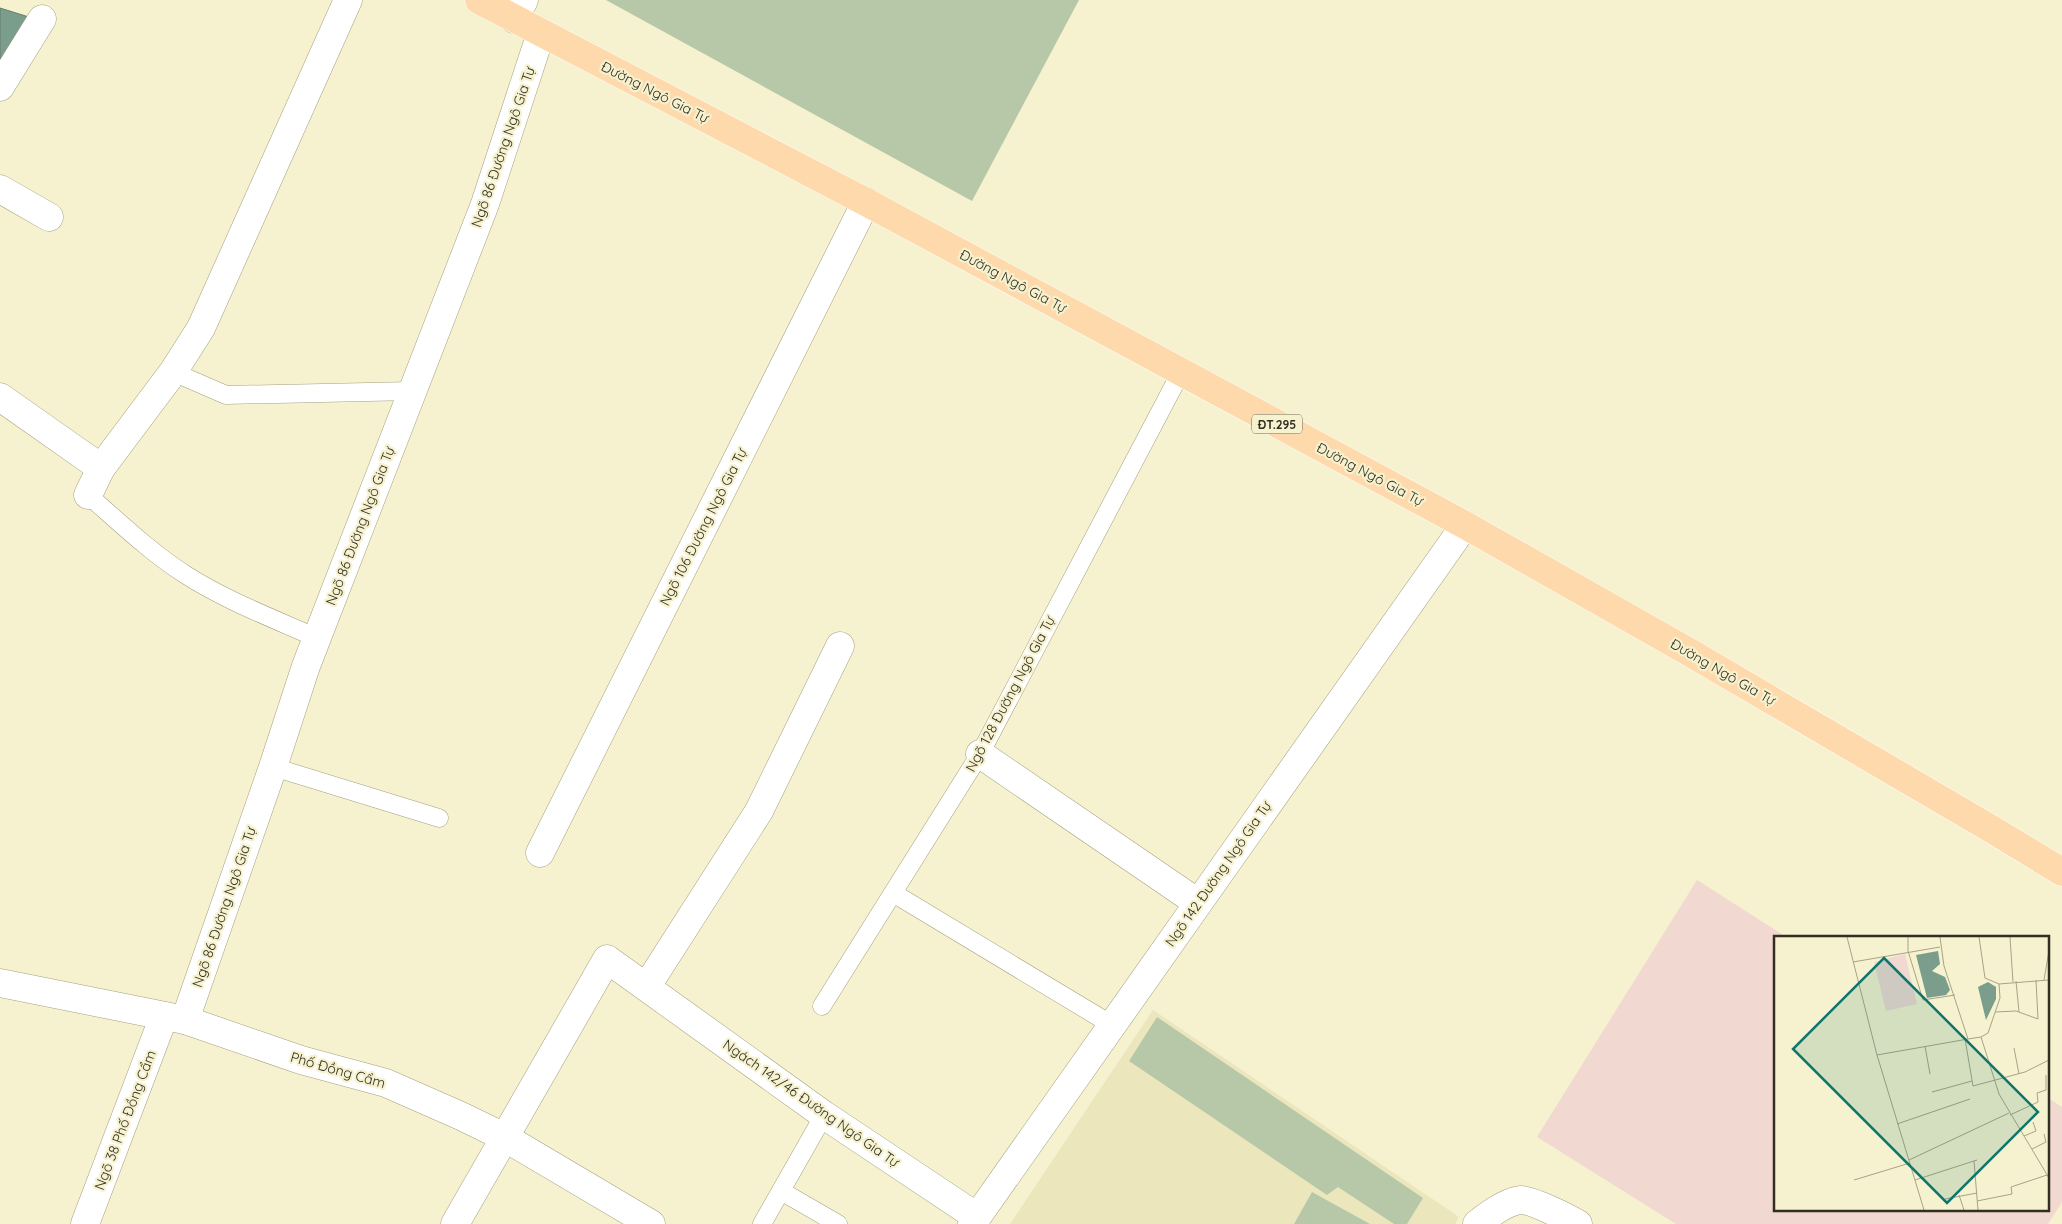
<svg xmlns="http://www.w3.org/2000/svg" width="2062" height="1224" viewBox="0 0 2062 1224" font-family="Quicksand,sans-serif">
<style>
.built{fill:#ece6bc}
.green{fill:#f1d9d1}
.water{fill:#7b9d8b;stroke:#657c6c}
.building{fill:#b7c8a9}
.lines{fill:none;stroke-linecap:round;stroke-linejoin:round}
.service-casing{stroke:#a5a080;stroke-width:19}
.minor-casing{stroke:#a5a080;stroke-width:29}
.tertiary-casing{stroke:#a5a080;stroke-width:29}
.primary-casing{stroke:#fff;stroke-width:29}
.service{stroke:#fff;stroke-width:18}
.minor{stroke:#fff;stroke-width:28}
.tertiary{stroke:#fff;stroke-width:28}
.primary{stroke:#fed9ac;stroke-width:28}
.labels{text-anchor:middle;dominant-baseline:central;stroke-width:4.5;stroke-linejoin:round;paint-order:stroke}
.shield{fill:#f6f1ce;stroke:#6c6956;stroke-width:1}
.shield-label{font-size:12px;font-weight:bold;fill:#312f22}
.street-label{font-size:14px;fill:#312f22;stroke:#f6f1ce}
.inset-road{fill:none;stroke:#a7a389;stroke-width:1}
.view{fill:#0f766e;fill-opacity:0.15;stroke:#0f766e;stroke-width:2.5}
.inset-edge{fill:none;stroke:#312f22;stroke-width:2.5}
</style>
<rect width="100%" height="100%" fill="#f6f1ce"/>
<path class="built" d="M1153 1010 1459 1217 1455 1224H1010Z"/>
<path class="green" d="M1697 880 1788 938H1776V1210H2048V1098L2062 1107V1202L2048 1224H1676L1537 1137Z"/>
<path class="water" d="M0 8 32 18 0 70Z"/>
<g class="building">
<path d="M606 0H1079L972 201Z"/>
<path d="M1157 1017 1423 1198 1407 1224H1394L1338 1187 1327 1195 1129 1061Z"/>
<path d="M1312 1192 1370 1224H1294Z"/>
</g>
<g class="lines">
<g class="service-casing">
<g id="service">
<path d="M173 372 226 395 413 391"/>
<path d="M88 495C119 522 150 552 186 575 227 601 272 618 317 638"/>
<path d="M273 767 439 818"/>
<path d="M893 893 1112 1025"/>
<path d="M822 1006 980 754 1181 372"/>
<path d="M781 1191 838 1224"/>
<path d="M762 1224 824 1115"/>
</g>
</g>
<g class="minor-casing">
<g id="minor">
<path d="M514 19 524 0"/>
<path d="M0 87 42 19"/>
<path d="M0 189 49 217"/>
<path d="M0 397 101 468"/>
<path d="M88 495 101 468 173 372 201 328 348 0"/>
<path d="M980 754 1198 903"/>
<path d="M540 853 866 202"/>
<path d="M647 986 759 811 840 646"/>
<path d="M185 1020 273 767 306 666 485 204 541 33"/>
<path d="M85 1224 164 1016"/>
<path d="M455 1224 607 959 824 1115 977 1217"/>
<path d="M972 1224 1465 525"/>
<path d="M1477 1224C1487 1216 1507 1201 1521 1200 1532 1200 1568 1218 1578 1224"/>
</g>
</g>
<g class="tertiary-casing">
<path id="tertiary" d="M0 983 185 1020 301 1060 386 1083 461 1116 504 1137 651 1224"/>
</g>
<g class="primary-casing">
<path id="primary" d="M479 0 866 202 1465 525 1689 652 1993 830 2062 872"/>
</g>
<use href="#service" class="service"/>
<use href="#minor" class="minor"/>
<use href="#tertiary" class="tertiary"/>
<use href="#primary" class="primary"/>
</g>
<g class="labels">
<rect class="shield" x="1252" y="414.5" width="50" height="19" rx="4"/>
<g class="shield-label">
<text x="1277" y="424">ĐT.295</text>
</g>
<g class="street-label">
<text transform="translate(655 92) rotate(27)">Đường Ngô Gia Tự</text>
<text transform="translate(503 147) rotate(-71)">Ngõ 86 Đường Ngô Gia Tự</text>
<text transform="translate(1013 281) rotate(28)">Đường Ngô Gia Tự</text>
<text transform="translate(1370 474) rotate(28)">Đường Ngô Gia Tự</text>
<text transform="translate(360 526) rotate(-69)">Ngõ 86 Đường Ngô Gia Tự</text>
<text transform="translate(703 527) rotate(-63)">Ngõ 106 Đường Ngô Gia Tự</text>
<text transform="translate(1723 672) rotate(30)">Đường Ngô Gia Tự</text>
<text transform="translate(1010 694) rotate(-62)">Ngõ 128 Đường Ngô Gia Tự</text>
<text transform="translate(1218 874) rotate(-55)">Ngõ 142 Đường Ngô Gia Tự</text>
<text transform="translate(224 907) rotate(-71)">Ngõ 86 Đường Ngô Gia Tự</text>
<text transform="translate(338 1070) rotate(16)">Phố Đồng Cẩm</text>
<text transform="translate(811 1103) rotate(35)">Ngách 142/46 Đường Ngô Gia Tự</text>
<text transform="translate(125 1120) rotate(-69)">Ngõ 38 Phố Đồng Cẩm</text>
</g>
</g>
<g transform="translate(1774 936)">
<rect width="275" height="275" fill="#f6f1ce"/>
<path d="M131 18 143 68 112 75 100 26Z" fill="#f1d9d1"/>
<path d="M164 15 166 28 158 35 171 41 176 54 172 59 153 62 142 19ZM214 46 222 51V63L212 84 204 51Z" fill="#7b9d8b"/>
<path class="inset-road" d="M73 1 103 119 150 274M134 1V15L149 64 181 59M166 1 170 30 194 103 207 101 225 158 275 242M205 1 211 42 225 48 275 44M236 1 239 46M79 26 166 11M270 44 275 15M242 45 245 76M221 76 242 75 264 83 262 44M207 101 214 97 226 62 225 48M191 103 199 150 251 136 275 124M151 110 156 138M240 112 245 138M103 119 194 103M158 156 198 145M236 179 264 166 263 157 272 154V139M123 188 196 163M250 200 262 195 259 186M258 213 272 206 270 198M135 224 235 177M200 225 204 274M80 244 136 227M141 244 203 224M185 259 190 274M171 263 203 257M203 265 238 258 237 251 273 239"/>
<path class="view" d="M110 22 264 176 173 267 19 113Z"/>
<rect width="275" height="275" class="inset-edge"/>
</g>
</svg>
